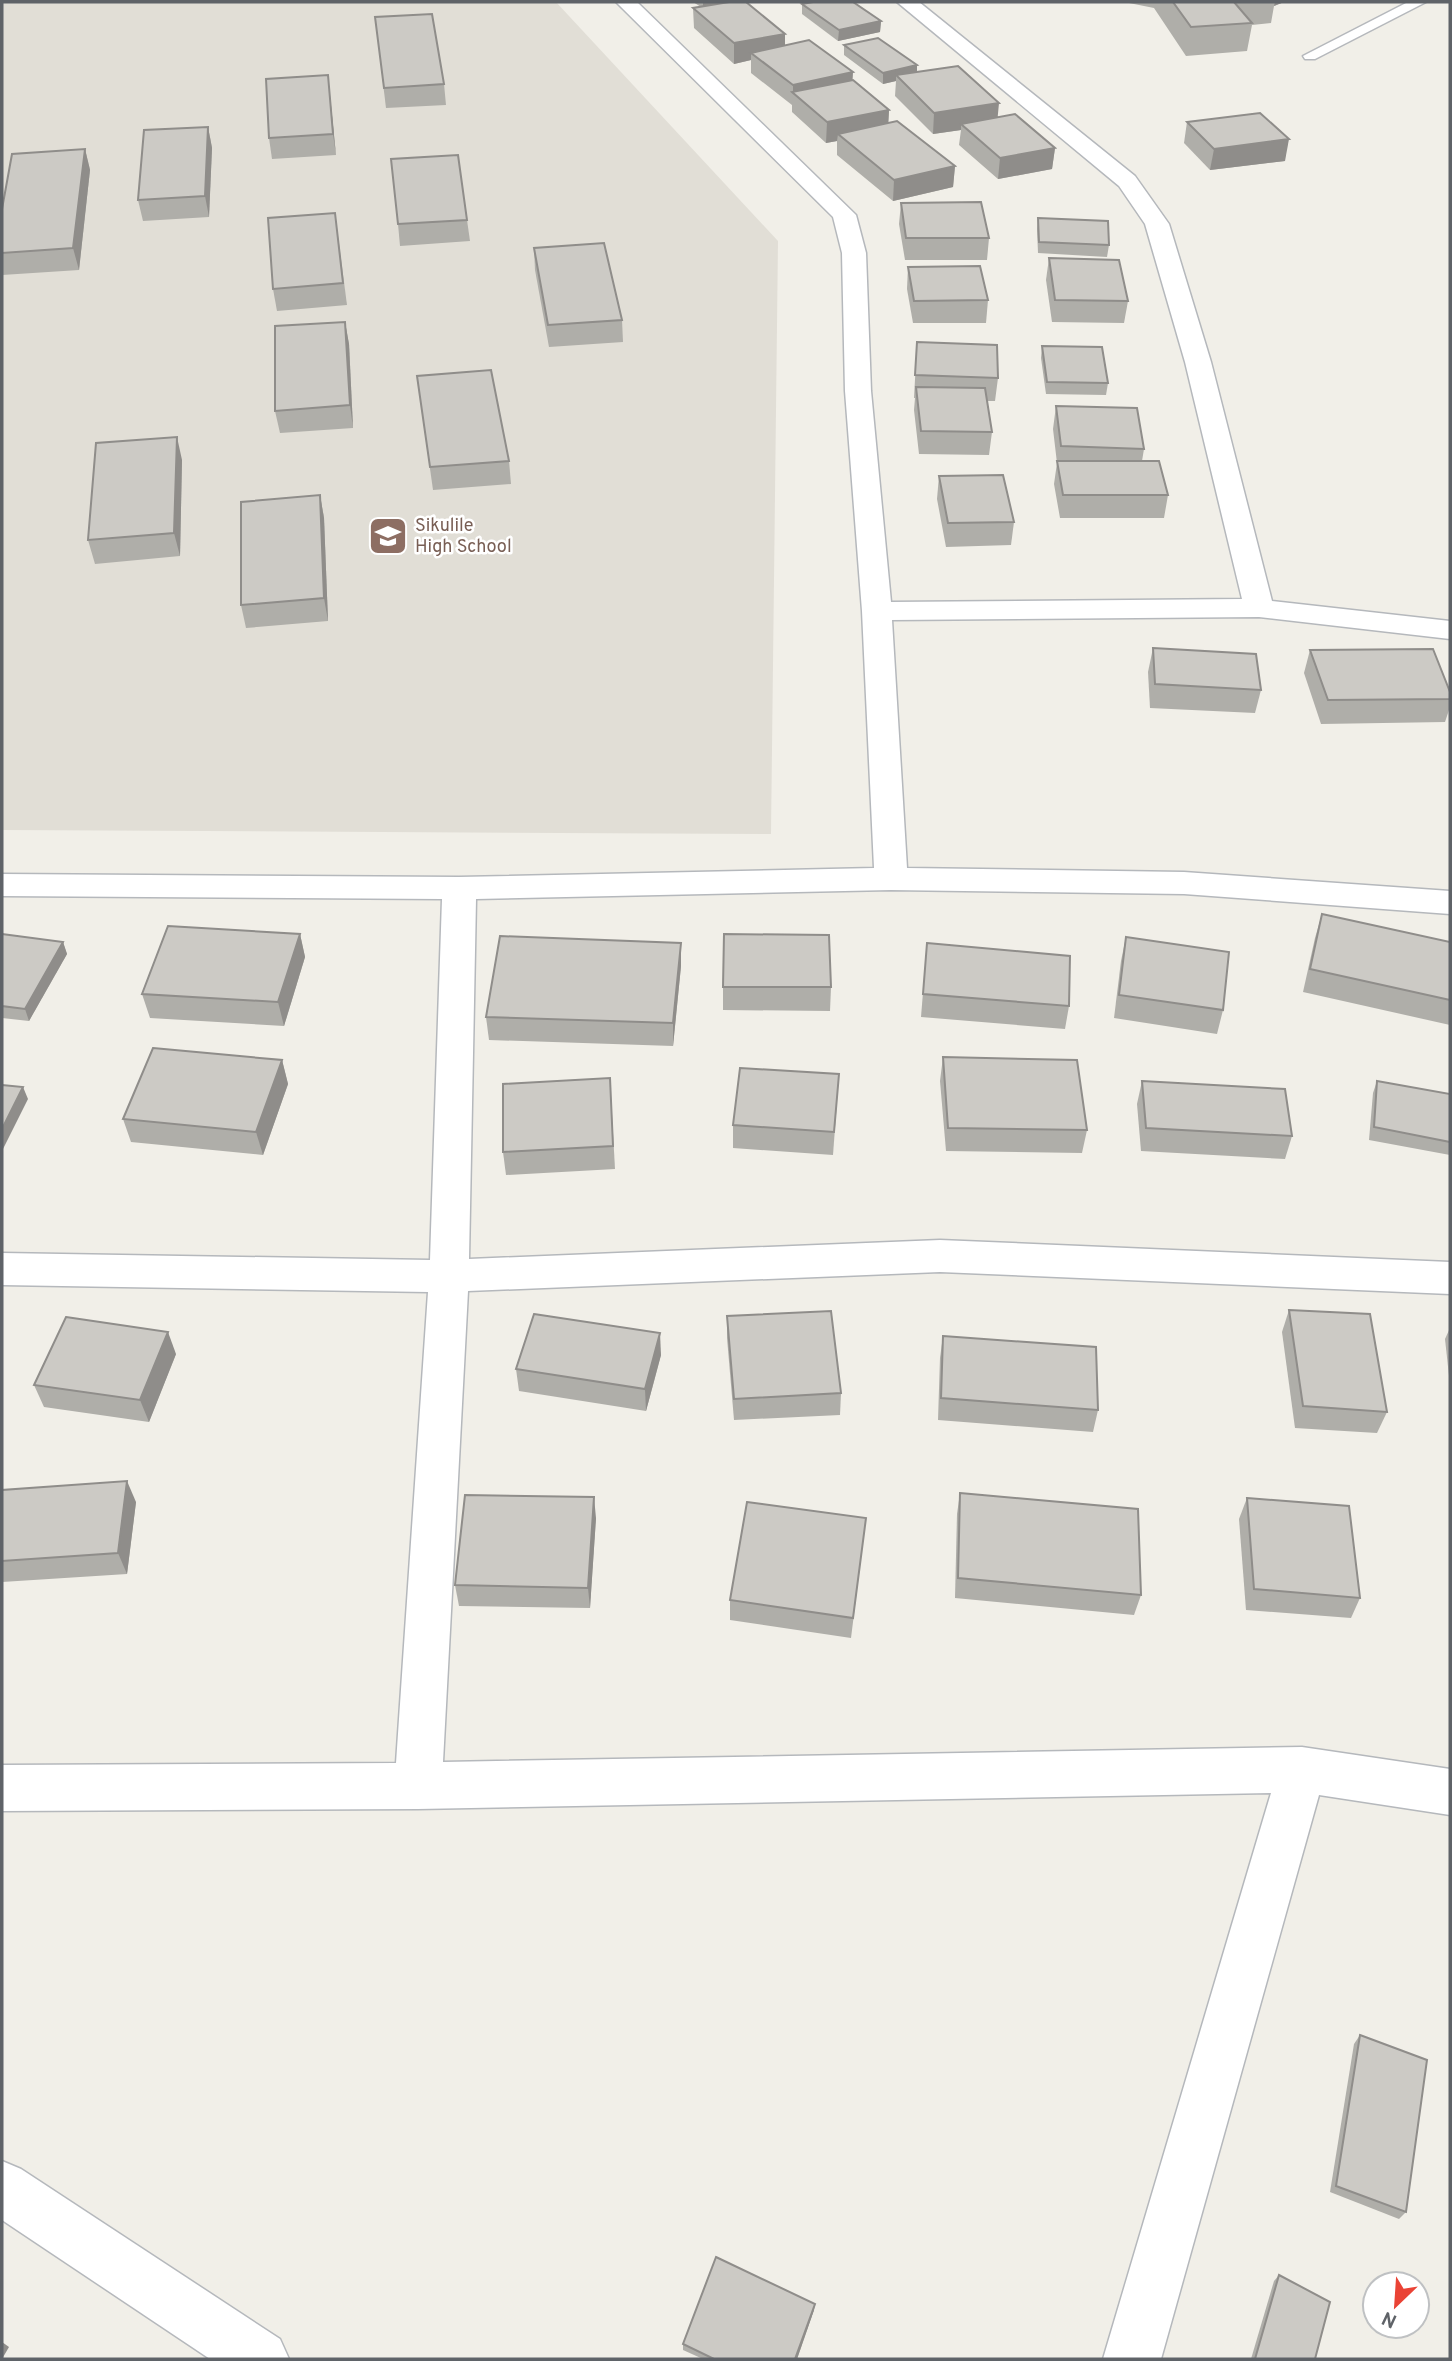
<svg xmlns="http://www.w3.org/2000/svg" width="1452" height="2361" viewBox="0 0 1452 2361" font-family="Overpass,sans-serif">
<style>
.education{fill:#e1ded6}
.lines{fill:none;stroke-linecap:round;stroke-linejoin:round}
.service-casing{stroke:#b5b8bc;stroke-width:3}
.minor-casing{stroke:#b5b8bc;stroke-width:3}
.service{fill:#fff;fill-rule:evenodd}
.minor{fill:#fff;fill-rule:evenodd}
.wall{fill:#afaea9}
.shaded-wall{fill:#8f8d8a}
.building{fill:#cccac5;stroke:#8f8d8a;stroke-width:2}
.labels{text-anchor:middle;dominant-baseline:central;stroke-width:5;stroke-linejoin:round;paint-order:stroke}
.far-education-label{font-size:18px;fill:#785e54;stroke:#fff;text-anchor:start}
</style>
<rect width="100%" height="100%" fill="#f1efe8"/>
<path class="education" d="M2 2H556L778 241 771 834 2 830Z"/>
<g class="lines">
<g class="service-casing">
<path id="service" d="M1408 2H1426L1315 59H1305L1303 56Z"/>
</g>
<g class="minor-casing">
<g id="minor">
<path d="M616 2H637L856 215 866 253 871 391 891 602 1242 599 1185 362 1145 224 1119 186 897 2H919L1135 176 1169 224 1211 362 1272 601 1450 621V639L1259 617 892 620 907 868 1184 872 1450 891V914L1184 894 891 890 476 899 469 1259 940 1240 1450 1262V1294L940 1272 468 1291 443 1762 1302 1747 1450 1769V1815L1319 1795 1161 2359H1103L1271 1793 418 1809 2 1811V1765L396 1763 428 1292 2 1285V1253L430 1260 442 899 2 896V874L459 877 874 868 862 611 845 391 842 253 833 217Z"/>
<path d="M2 2161 21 2169 280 2339 289 2359H210L2 2220Z"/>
</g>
</g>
<use href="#service" class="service"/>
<use href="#minor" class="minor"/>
</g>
<g class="wall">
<path d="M693 2H746L785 34V45L853 80 889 110 888 123 955 166 953 187 893 201 837 155V141L826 143 792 112V105L751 73V60L734 64 694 28 693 8 701 7Z"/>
<path d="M1124 2H1284L1274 6 1271 23 1252 25 1247 51 1186 56 1154 8Z"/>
<path d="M802 4 881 21 880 32 838 41 802 14Z"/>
<path d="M375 17 444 84 446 105 386 108Z"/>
<path d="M844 45 917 72 1055 148 1052 169 998 179 959 145 961 130 933 134 895 96 896 81 883 84 844 55Z"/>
<path d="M328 75 336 155 272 159 269 138Z"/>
<path d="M1187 122 1285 161 1210 170 1184 143Z"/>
<path d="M208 127 212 148 209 217 143 221 138 200Z"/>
<path d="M85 149 90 170 79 270 2 275V209Z"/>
<path d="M901 203 989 238 987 260H905L899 224Z"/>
<path d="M335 213 347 305 277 311 273 289Z"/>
<path d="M1038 218 1109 245 1107 257 1038 253 1037 229Z"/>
<path d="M467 220 470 241 400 246 398 224Z"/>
<path d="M534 248 622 320 623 342 549 347 535 270Z"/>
<path d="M1049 258 1128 301 1124 323 1052 322 1046 280Z"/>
<path d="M908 267 988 300 986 323H913L907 289Z"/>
<path d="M345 322 349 344 353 428 280 433 275 411Z"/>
<path d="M917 342 998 378 995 401H987L992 432 989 455 919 454 914 410 915 398H914Z"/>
<path d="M1042 346 1108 383 1106 395 1046 394 1041 358Z"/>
<path d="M417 376 509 461 511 484 433 490Z"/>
<path d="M1056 406 1144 449 1142 461 1168 495 1164 518H1060L1054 484 1057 463 1053 429Z"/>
<path d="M182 460 180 556 95 564 88 540Z"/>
<path d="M939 476 1014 522 1011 545 946 547 937 499Z"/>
<path d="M320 495 324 518 328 621 246 628 241 605Z"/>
<path d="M1153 648 1261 690 1255 713 1150 708 1148 672Z"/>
<path d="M1310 650 1450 692V707L1445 722 1321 724 1304 673Z"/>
<path d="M1322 914 1450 942V1025L1303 992 1315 938Z"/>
<path d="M2 934 63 942 67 954 29 1021 2 1018Z"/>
<path d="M300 934 305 957 284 1026 150 1018 142 994Z"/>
<path d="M1126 937 1223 1010 1217 1034 1114 1018 1121 961Z"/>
<path d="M927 943 1069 1006 1065 1029 921 1017Z"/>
<path d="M681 966 673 1046 489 1040 486 1017Z"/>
<path d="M723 987H831L830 1011 723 1010Z"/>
<path d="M943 1057 1087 1130 1082 1153 946 1151 940 1081Z"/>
<path d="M282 1060 288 1084 263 1155 131 1142 123 1119Z"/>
<path d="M839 1074 833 1155 733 1148V1125Z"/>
<path d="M610 1078 615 1169 506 1175 503 1152Z"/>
<path d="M1142 1081 1292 1136 1285 1159 1141 1151 1137 1104Z"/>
<path d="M1377 1081 1450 1094V1155L1369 1140 1373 1093Z"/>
<path d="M1289 1310 1387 1412 1377 1433 1295 1428 1282 1332Z"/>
<path d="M727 1316 841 1393 840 1415 734 1420 727 1338Z"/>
<path d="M1450 1328V1385L1445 1339Z"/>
<path d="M943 1336 1098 1410 1093 1432 938 1420 940 1358Z"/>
<path d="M176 1354 149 1422 44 1407 34 1385Z"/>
<path d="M661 1355 646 1411 519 1391 516 1369Z"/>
<path d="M2 1490 136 1502 127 1574 2 1582Z"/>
<path d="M960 1493 1141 1595 1134 1615 955 1598 957 1514Z"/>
<path d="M1247 1498 1360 1598 1351 1618 1246 1610 1239 1519Z"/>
<path d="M596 1518 590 1608 459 1606 455 1585Z"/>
<path d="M866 1518 851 1638 730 1620V1600Z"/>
<path d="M1360 2035 1406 2212 1399 2219 1330 2192 1354 2044Z"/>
<path d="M1279 2275 1315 2359H1251L1274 2281Z"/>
<path d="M814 2310 797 2359H703L683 2350V2344Z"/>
</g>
<g class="shaded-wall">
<path d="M703 2H732L703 8Z"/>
<path d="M1275 2H1284L1274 6Z"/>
<path d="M881 21 880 32 838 41 839 30Z"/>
<path d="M785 34V54L751 53V60L734 64V43Z"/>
<path d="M917 65V76L896 75V81L883 84V73Z"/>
<path d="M853 72 852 92 793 93V85Z"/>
<path d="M328 75 330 96 336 155 333 134Z"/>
<path d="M999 103 997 124H961V130L933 134 934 113Z"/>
<path d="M889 110 888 131 838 134 837 141 826 143 827 122Z"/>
<path d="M208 127 212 148 209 217 205 196Z"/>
<path d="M1289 139 1285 161 1210 170 1214 149Z"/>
<path d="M1055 148 1052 169 998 179 1000 158Z"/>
<path d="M85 149 90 170 79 270 73 248Z"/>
<path d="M955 166 953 187 893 201 894 180Z"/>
<path d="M345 322 349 344 353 428 350 405Z"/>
<path d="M177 437 182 460 180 556 174 533Z"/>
<path d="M320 495 324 518 328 621 324 598Z"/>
<path d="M300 934 305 957 284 1026 278 1002Z"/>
<path d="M63 942 67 954 29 1021 25 1009Z"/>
<path d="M681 943V966L673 1046V1023Z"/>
<path d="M282 1060 288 1084 263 1155 256 1132Z"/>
<path d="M23 1087 28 1099 2 1151V1129Z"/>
<path d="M168 1332 176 1354 149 1422 140 1400Z"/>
<path d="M660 1333 661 1355 646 1411 645 1389Z"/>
<path d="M127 1481 136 1502 127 1574 118 1553Z"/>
<path d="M594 1497 596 1518 590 1608 588 1588Z"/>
<path d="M815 2304 814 2310 797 2359H795Z"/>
<path d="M2 2342 9 2347 2 2359Z"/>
</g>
<g class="building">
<path d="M729 2H746L785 34 734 43 693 8Z"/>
<path d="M813 2H853L881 21 839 30 802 4Z"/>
<path d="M1173 2H1234L1252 23 1191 27Z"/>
<path d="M432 14 444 84 384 88 375 17Z"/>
<path d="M878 38 917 65 883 73 844 45Z"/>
<path d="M809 40 853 72 793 85 751 53Z"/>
<path d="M958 66 999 103 934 113 896 75Z"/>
<path d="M328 75 333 134 269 138 266 79Z"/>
<path d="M853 80 889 110 827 122 792 92Z"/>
<path d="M1260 113 1289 139 1214 149 1187 122Z"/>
<path d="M1015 114 1055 148 1000 158 961 124Z"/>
<path d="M897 121 955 166 894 180 838 134Z"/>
<path d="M208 127 205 196 138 200 144 130Z"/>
<path d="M85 149 73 248 2 253V209L12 154Z"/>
<path d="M458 155 467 220 398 224 391 159Z"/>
<path d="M981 202 989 238H906L901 203Z"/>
<path d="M335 213 343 283 273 289 268 218Z"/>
<path d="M1038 218 1108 221 1109 245 1039 242Z"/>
<path d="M604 243 622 320 548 325 534 248Z"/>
<path d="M1049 258 1119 260 1128 301 1055 300Z"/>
<path d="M980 266 988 300 914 301 908 267Z"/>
<path d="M345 322 350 405 275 411V326Z"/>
<path d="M917 342 997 345 998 378 915 375Z"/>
<path d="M1042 346 1102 347 1108 383 1047 382Z"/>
<path d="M491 370 509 461 430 467 417 376Z"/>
<path d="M916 387 985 388 992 432 921 431Z"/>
<path d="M1056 406 1137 408 1144 449 1061 446Z"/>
<path d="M177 437 174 533 88 540 96 443Z"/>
<path d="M1057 461H1159L1168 495H1063Z"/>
<path d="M1003 475 1014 522 948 523 939 476Z"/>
<path d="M320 495 324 598 241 605V502Z"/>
<path d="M1153 648 1256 654 1261 690 1155 684Z"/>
<path d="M1433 649 1450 692V699L1328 700 1310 650Z"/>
<path d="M1322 914 1450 942V1000L1310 969Z"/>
<path d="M168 926 300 934 278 1002 142 994Z"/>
<path d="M2 934 63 942 25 1009 2 1006Z"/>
<path d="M724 934 829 935 831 987H723Z"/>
<path d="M500 936 681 943 673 1023 486 1017Z"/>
<path d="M1126 937 1229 952 1223 1010 1119 995Z"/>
<path d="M927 943 1070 956 1069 1006 923 994Z"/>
<path d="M153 1048 282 1060 256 1132 123 1119Z"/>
<path d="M943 1057 1077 1060 1087 1130 948 1128Z"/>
<path d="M740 1068 839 1074 834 1132 733 1125Z"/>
<path d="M610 1078 613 1146 503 1152V1084Z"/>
<path d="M1142 1081 1285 1089 1292 1136 1146 1128Z"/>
<path d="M1377 1081 1450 1094V1142L1374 1127Z"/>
<path d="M2 1085 23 1087 2 1129Z"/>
<path d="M1289 1310 1370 1314 1387 1412 1303 1406Z"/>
<path d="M831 1311 841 1393 734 1399 727 1316Z"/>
<path d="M534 1314 660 1333 645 1389 516 1369Z"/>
<path d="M66 1317 168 1332 140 1400 34 1385Z"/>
<path d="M943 1336 1096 1347 1098 1410 941 1398Z"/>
<path d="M127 1481 118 1553 2 1561V1490Z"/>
<path d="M960 1493 1138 1509 1141 1595 958 1578Z"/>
<path d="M465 1495 594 1497 588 1588 455 1585Z"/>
<path d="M1247 1498 1349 1506 1360 1598 1254 1589Z"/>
<path d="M747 1502 866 1518 853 1618 730 1600Z"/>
<path d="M1360 2035 1427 2060 1406 2212 1336 2186Z"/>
<path d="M716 2257 815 2304 795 2359H714L683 2344Z"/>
<path d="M1279 2275 1330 2302 1315 2359H1255Z"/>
</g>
<defs>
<g id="school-square" transform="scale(2.0125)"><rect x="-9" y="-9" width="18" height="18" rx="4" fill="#8d6e63" stroke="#fff"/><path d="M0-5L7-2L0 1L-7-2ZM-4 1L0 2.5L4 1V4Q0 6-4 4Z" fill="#fff"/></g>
</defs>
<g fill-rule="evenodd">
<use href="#school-square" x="388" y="536"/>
</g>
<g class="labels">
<g class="far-education-label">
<text x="415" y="526">Sikulile<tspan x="415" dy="21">High School</tspan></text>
</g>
</g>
<rect width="1452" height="2361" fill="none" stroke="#5f6368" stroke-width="7"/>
<g transform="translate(1396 2305) rotate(205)"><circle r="33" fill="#ffffff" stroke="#bfc1c3" stroke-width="2"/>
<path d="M0-5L12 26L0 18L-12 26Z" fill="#ea4335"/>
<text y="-10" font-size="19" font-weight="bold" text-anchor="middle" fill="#5f6368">N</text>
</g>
</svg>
